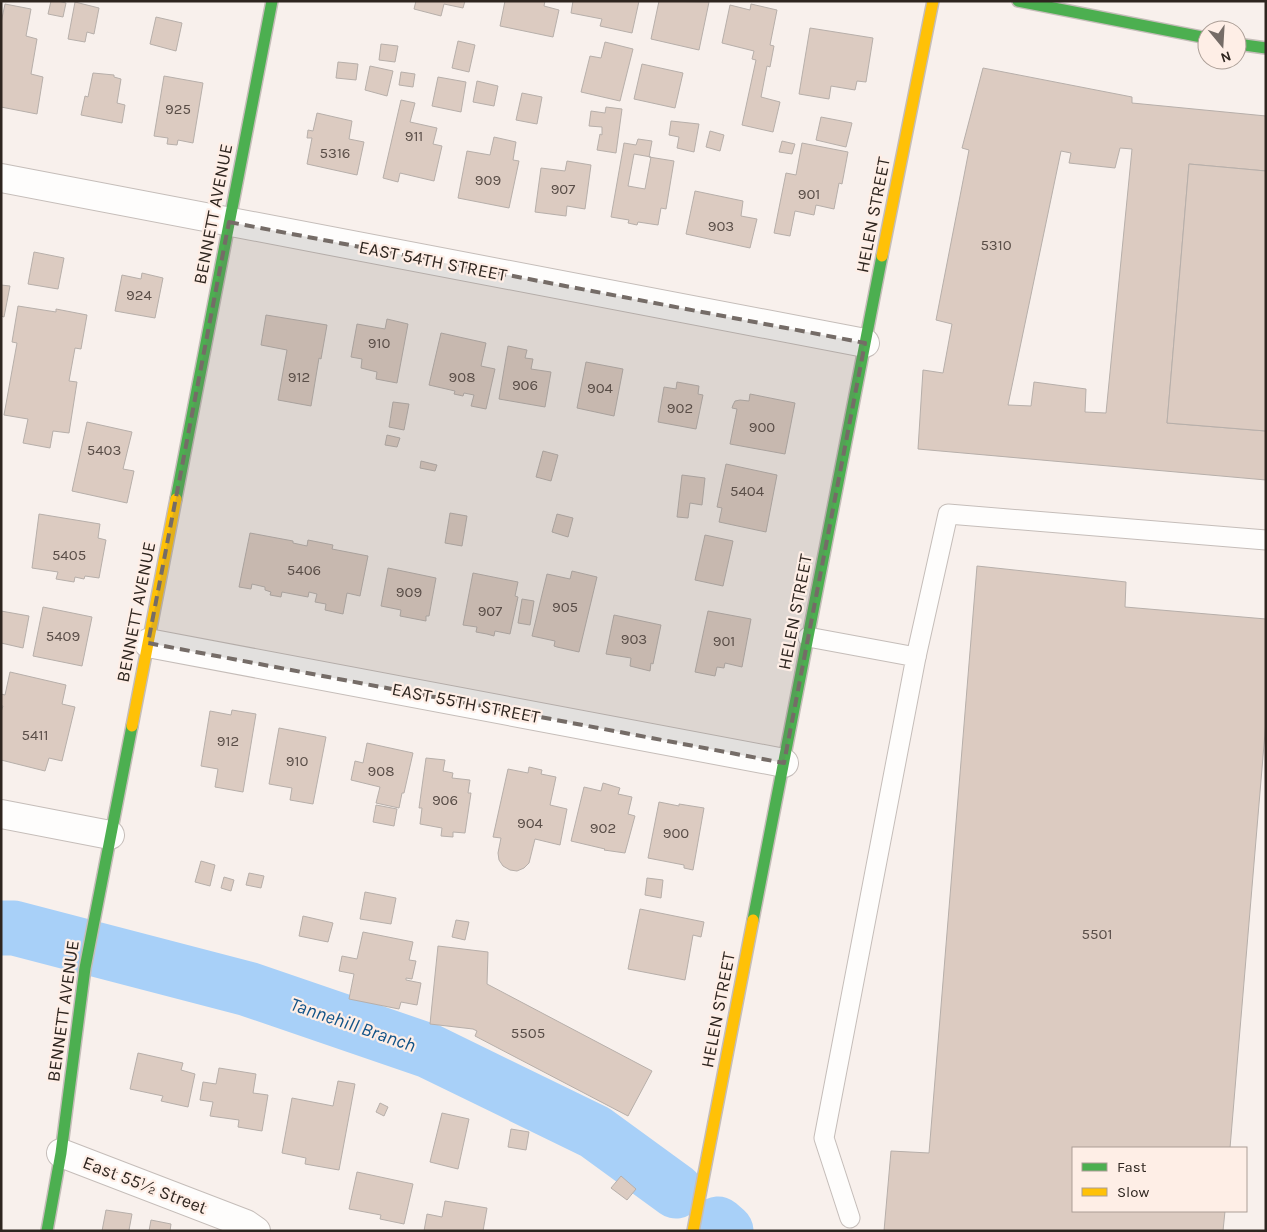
<svg xmlns="http://www.w3.org/2000/svg" width="1267" height="1232" viewBox="0 0 1267 1232" font-family="Karla,sans-serif">
<style>
.lines{fill:none;stroke-linecap:round;stroke-linejoin:round}
.river{stroke:#a8d0f8;stroke-width:55}
.building{fill:#dccbc1;stroke:#b7afaa;fill-rule:evenodd}
.lane-casing{stroke:#c5bdb9;stroke-width:21}
.street-casing{stroke:#c5bdb9;stroke-width:30}
.fast-casing{stroke:#c5bdb9;stroke-width:14}
.slow-casing{stroke:#c5bdb9;stroke-width:14}
.lane{stroke:#fefdfc;stroke-width:19}
.street{stroke:#fefdfc;stroke-width:28}
.fast{stroke:#4caf50;stroke-width:11}
.slow{stroke:#ffc107;stroke-width:11}
.marked{fill:#756c67;fill-opacity:0.2;stroke:#756c67;stroke-width:4;stroke-dasharray:10 6;stroke-linejoin:round}
.labels{text-anchor:middle;dominant-baseline:central;stroke-width:4.5;stroke-linejoin:round;paint-order:stroke}
.number-label{font-size:15px;fill:#5a4e48}
.street-label{font-size:18px;fill:#2e251f;stroke:#feeee6}
.water-label{font-size:19px;font-style:italic;fill:#115388;stroke:#feeee6}
</style>
<rect width="100%" height="100%" fill="#f8f0ec"/>
<g class="lines">
<g class="river">
<path d="M1 928H14L248 989 429 1051 595 1132 676 1191"/>
<path d="M718 1224 726 1231"/>
</g>
</g>
<g class="building">
<path d="M58 1 66 3 63 17 48 14 51 1Z"/>
<path d="M416 1H465L463 8 444 4 441 16 414 9Z"/>
<path d="M505 1H545L544 6 559 10 553 37 500 26Z"/>
<path d="M573 1H639L632 33 600 26 602 19 571 13Z"/>
<path d="M659 1 709 2 699 50 651 39Z"/>
<path d="M75 2 99 8 94 34 87 32 85 42 68 39Z"/>
<path d="M5 4 31 9 26 36 37 39 31 74 43 77 37 114 1 107V23Z"/>
<path d="M751 4 777 10 770 45 774 46 770 67 767 66 761 97 780 102 773 132 742 125 756 60 752 59 754 51 722 43 730 5 750 10Z"/>
<path d="M156 17 182 23 176 51 150 44Z"/>
<path d="M810 28 873 38 866 82 857 81 855 90 831 86 829 99 799 94Z"/>
<path d="M458 41 475 45 469 72 452 68Z"/>
<path d="M605 42 633 49 620 101 581 92 590 56 601 58Z"/>
<path d="M381 44 398 46 395 62 379 60Z"/>
<path d="M338 62 358 64 356 80 336 78Z"/>
<path d="M642 64 683 73 675 108 634 99Z"/>
<path d="M370 66 393 71 387 96 365 90Z"/>
<path d="M983 68 1132 97V103L1266 116V171L1189 164 1167 423 1266 431V480L918 449 923 370 943 373 952 324 936 320 969 150 962 148ZM1120 148 1132 149 1106 413 1085 412 1086 389 1034 382 1031 406 1008 405 1061 151 1071 153 1069 163 1115 168Z"/>
<path d="M401 72 415 74 413 87 399 85Z"/>
<path d="M93 73 114 75V77L121 79 117 103 125 105 122 123 81 115 85 96 88 97Z"/>
<path d="M164 76 203 83 193 143 178 140 177 145 167 144 168 138 154 136Z"/>
<path d="M438 77 466 82 461 112 432 106Z"/>
<path d="M477 81 498 86 494 106 473 102Z"/>
<path d="M522 93 542 97 537 124 516 120Z"/>
<path d="M401 100 415 103 410 122 437 128 433 144 442 146 434 181 400 173 398 182 383 178Z"/>
<path d="M606 107 622 109 616 153 597 150 600 134 602 135V127L589 126 591 111 605 113Z"/>
<path d="M317 113 352 121 349 139 364 142 357 175 307 164 312 138H307L308 130 313 131Z"/>
<path d="M821 117 852 123 846 147 816 140Z"/>
<path d="M671 121 699 124 694 152 677 148 679 137 669 135Z"/>
<path d="M710 131 724 135 720 151 706 147Z"/>
<path d="M494 137 516 142 513 160 519 161 509 208 458 198 467 151 490 155Z"/>
<path d="M638 139 652 141 649 157 674 161 666 209 661 208 658 225 638 222 637 225 628 223 629 220 611 217 624 143 636 145ZM634 154 651 157 645 189 628 186Z"/>
<path d="M782 141 795 144 792 154 779 152Z"/>
<path d="M802 143 848 152 842 184 839 183 834 209 816 205 814 215 795 211 790 236 774 233 786 173 796 175Z"/>
<path d="M567 161 591 165 585 209 567 206 566 216 535 212 541 168 565 171Z"/>
<path d="M1189 164 1266 171V431L1167 423Z"/>
<path d="M695 191 743 201 741 216 757 219 750 248 686 234Z"/>
<path d="M34 252 64 258 58 289 28 284Z"/>
<path d="M142 273 163 278 155 318 115 311 122 275 141 279Z"/>
<path d="M1 285 10 286 4 317 1 316Z"/>
<path d="M18 306 56 312V309L87 315 81 349 75 348 69 381 77 382 69 433 53 431 50 448 23 443 28 419 4 415 17 343 12 342Z"/>
<path d="M266 315 327 325 321 359 319 358 311 406 278 400 287 350 261 345Z"/>
<path d="M387 319 408 324 397 383 376 379 377 372 361 368 362 359 351 357 357 324 385 329Z"/>
<path d="M441 333 486 343 481 366 495 369 486 409 471 406 474 395 464 393 463 396 454 394 455 391 429 385Z"/>
<path d="M508 346 527 350 525 358 533 359 531 369 551 372 545 407 499 399Z"/>
<path d="M586 362 623 369 614 416 577 408Z"/>
<path d="M677 382 699 386 698 394 703 395 696 429 658 422 664 387 676 389Z"/>
<path d="M750 394 795 403 785 454 730 444 737 409 732 408 733 405 735 401 740 400 749 401Z"/>
<path d="M393 402 409 404 404 430 389 427Z"/>
<path d="M87 422 132 432 123 469 134 471 127 503 72 491Z"/>
<path d="M387 435 400 438 397 447 385 445Z"/>
<path d="M543 451 558 455 551 481 536 477Z"/>
<path d="M421 461 437 465 435 471 420 468Z"/>
<path d="M726 464 777 475 766 532 719 522 722 508 717 507Z"/>
<path d="M682 475 705 478 702 505 690 503 688 518 677 517Z"/>
<path d="M450 513 467 516 462 546 445 543Z"/>
<path d="M39 514 100 524 98 538 106 540 99 578 85 576 84 579 75 577 74 582 56 579 58 572 32 568Z"/>
<path d="M557 514 573 518 568 537 552 532Z"/>
<path d="M250 533 293 541V543L307 546 308 540 333 545 332 549 368 556 360 596 347 593 343 614 325 610 326 604 315 602 317 594 309 592 308 597 282 592 281 597 270 595 271 592 265 590V587L252 584 251 589 239 587Z"/>
<path d="M705 535 733 541 723 586 695 580Z"/>
<path d="M977 566 1126 582 1125 607 1266 619V721L1230 1148H1073V1211H1225L1223 1231H884L891 1151 929 1153Z"/>
<path d="M388 568 436 578 429 616H426V621L400 616 401 610 381 606Z"/>
<path d="M572 571 597 577 579 652 557 647 554 646 555 641 532 636 547 574 570 579Z"/>
<path d="M473 573 518 582 515 596 518 597 510 634 495 631 494 636 487 634 476 632 477 627 463 625Z"/>
<path d="M522 599 534 601 530 625 518 623Z"/>
<path d="M43 607 92 617 82 666 33 656Z"/>
<path d="M1 611 29 616 23 648 1 643Z"/>
<path d="M708 611 751 619 742 667 725 663 724 668 717 667 715 676 695 672Z"/>
<path d="M614 615 661 625 653 664 651 663 650 671 630 666 631 658 606 654Z"/>
<path d="M10 672 66 685 62 704 75 707 62 761 49 758 45 771 1 760V712L3 706H1V694L5 695Z"/>
<path d="M232 710 256 714 243 792 215 787 218 769 201 766 210 711 231 715Z"/>
<path d="M279 728 326 737 313 804 290 800 292 788 269 784Z"/>
<path d="M367 743 413 753 404 793H402L399 808 376 803 380 787 351 780 355 761 363 763Z"/>
<path d="M426 758 445 760 443 771 453 773 452 778 470 780 468 793H471L465 833 453 832V837L441 836 442 828 420 824 422 808H419Z"/>
<path d="M529 767 542 770 541 774 556 777 550 805 567 809 560 845 535 839 529 863 524 868 517 871 510 870 503 866 499 860 498 853 501 838 493 837 508 769 528 773Z"/>
<path d="M603 783 620 788 618 794 632 797 628 814 635 816 625 853 604 850 605 849 571 841 584 787 601 791Z"/>
<path d="M659 802 679 806V804L704 808 693 870 684 868V865L648 858Z"/>
<path d="M376 805 397 809 394 826 373 822Z"/>
<path d="M201 861 215 865 210 886 195 882Z"/>
<path d="M249 873 264 876 261 888 246 885Z"/>
<path d="M224 877 234 880 231 891 221 888Z"/>
<path d="M647 878 663 880 661 898 645 895Z"/>
<path d="M365 892 396 898 391 924 360 919Z"/>
<path d="M640 909 704 922 701 937 693 935 685 980 628 969Z"/>
<path d="M303 916 333 923 328 942 299 936Z"/>
<path d="M456 920 469 922 465 940 452 937Z"/>
<path d="M363 932 413 942 409 960 416 961 412 979 406 978V980L421 983 417 1005 401 1002 399 1009 349 999 354 974 339 971 342 956 357 959Z"/>
<path d="M438 946 488 952 487 984 652 1071 628 1116 475 1036 477 1031 473 1029 430 1024Z"/>
<path d="M138 1053 183 1063 181 1070 195 1074 188 1107 161 1101 163 1096 130 1089Z"/>
<path d="M219 1068 256 1074 253 1093 268 1095 262 1131 238 1127 239 1120 210 1116 213 1102 200 1100 203 1082 216 1084Z"/>
<path d="M338 1081 355 1084 339 1170 305 1164 306 1158 282 1153 292 1098 333 1106Z"/>
<path d="M380 1103 388 1107 384 1116 376 1112Z"/>
<path d="M442 1113 469 1119 458 1169 430 1162Z"/>
<path d="M511 1129 529 1132 526 1150 508 1147Z"/>
<path d="M357 1172 413 1184 404 1224 380 1219 381 1215 349 1209Z"/>
<path d="M621 1176 636 1189 627 1200 611 1188Z"/>
<path d="M445 1201 487 1208 483 1231H424L427 1214 442 1217Z"/>
<path d="M106 1210 132 1214 129 1230 132 1231H102Z"/>
<path d="M151 1220 171 1224 170 1231H149Z"/>
</g>
<g class="lines">
<g class="lane-casing">
<g id="lane">
<path d="M808 637 916 657 824 1138 850 1218"/>
<path d="M916 657 948 514 1266 540"/>
</g>
</g>
<g class="street-casing">
<g id="street">
<path d="M1 178 865 343"/>
<path d="M148 643 784 763"/>
<path d="M1 814 110 835"/>
<path d="M61 1153 246 1224 256 1231"/>
</g>
</g>
<g class="fast-casing">
<g id="fast">
<path d="M1018 1 1207 38"/>
<path d="M1237 44 1266 48"/>
<path d="M176 499 272 1"/>
<path d="M753 920 882 256"/>
<path d="M47 1231 61 1153 85 968 132 726"/>
</g>
</g>
<g class="slow-casing">
<g id="slow">
<path d="M882 256 933 1"/>
<path d="M132 726 176 499"/>
<path d="M693 1231 753 920"/>
</g>
</g>
<use href="#lane" class="lane"/>
<use href="#street" class="street"/>
<use href="#fast" class="fast"/>
<use href="#slow" class="slow"/>
</g>
<path class="marked" d="M229 222 865 343 784 763 148 643Z"/>
<g class="labels">
<g class="number-label">
<text x="178" y="109">925</text>
<text x="414" y="136">911</text>
<text x="335" y="153">5316</text>
<text x="488" y="180">909</text>
<text x="563" y="189">907</text>
<text x="809" y="194">901</text>
<text x="721" y="226">903</text>
<text x="996" y="245">5310</text>
<text x="139" y="295">924</text>
<text x="379" y="343">910</text>
<text x="299" y="377">912</text>
<text x="462" y="377">908</text>
<text x="525" y="385">906</text>
<text x="600" y="388">904</text>
<text x="680" y="408">902</text>
<text x="762" y="427">900</text>
<text x="104" y="450">5403</text>
<text x="747" y="491">5404</text>
<text x="69" y="555">5405</text>
<text x="304" y="570">5406</text>
<text x="409" y="592">909</text>
<text x="565" y="607">905</text>
<text x="490" y="611">907</text>
<text x="63" y="636">5409</text>
<text x="634" y="639">903</text>
<text x="724" y="641">901</text>
<text x="35" y="735">5411</text>
<text x="228" y="741">912</text>
<text x="297" y="761">910</text>
<text x="381" y="771">908</text>
<text x="445" y="800">906</text>
<text x="530" y="823">904</text>
<text x="603" y="828">902</text>
<text x="676" y="833">900</text>
<text x="1097" y="934">5501</text>
<text x="528" y="1033">5505</text>
</g>
<g class="street-label">
<text transform="translate(213 214) rotate(-79)">BENNETT AVENUE</text>
<text transform="translate(873 215) rotate(-79)">HELEN STREET</text>
<text transform="translate(433 261) rotate(11)">EAST 54TH STREET</text>
<text transform="translate(136 612) rotate(-79)">BENNETT AVENUE</text>
<text transform="translate(795 612) rotate(-79)">HELEN STREET</text>
<text transform="translate(466 703) rotate(11)">EAST 55TH STREET</text>
<text transform="translate(718 1010) rotate(-79)">HELEN STREET</text>
<text transform="translate(63 1011) rotate(-82)">BENNETT AVENUE</text>
<text transform="translate(145 1185) rotate(21)">East 55½ Street</text>
</g>
<g class="water-label">
<text transform="translate(353 1025) rotate(19)">Tannehill Branch</text>
</g>
</g>
<rect width="1267" height="1232" fill="none" stroke="#2e251f" stroke-width="5"/>
<rect x="1072" y="1147" width="175" height="65" fill="#feeee6" stroke="#ab9e96"/>
<rect x="1082" y="1163" width="25" height="8" fill="#4caf50" stroke="#ab9e96"/>
<text x="1117" y="1172" font-size="15" fill="#2e251f">Fast</text>
<rect x="1082" y="1188" width="25" height="8" fill="#ffc107" stroke="#ab9e96"/>
<text x="1117" y="1197" font-size="15" fill="#2e251f">Slow</text>
<g transform="translate(1222 45) rotate(162)"><circle r="24" fill="#feeee6" stroke="#ab9e96"/>
<path d="M0-4L9 19L0 12L-9 19Z" fill="#756c67"/>
<text y="-8" font-size="14" font-weight="bold" text-anchor="middle" fill="#2e251f">N</text>
</g>
</svg>
